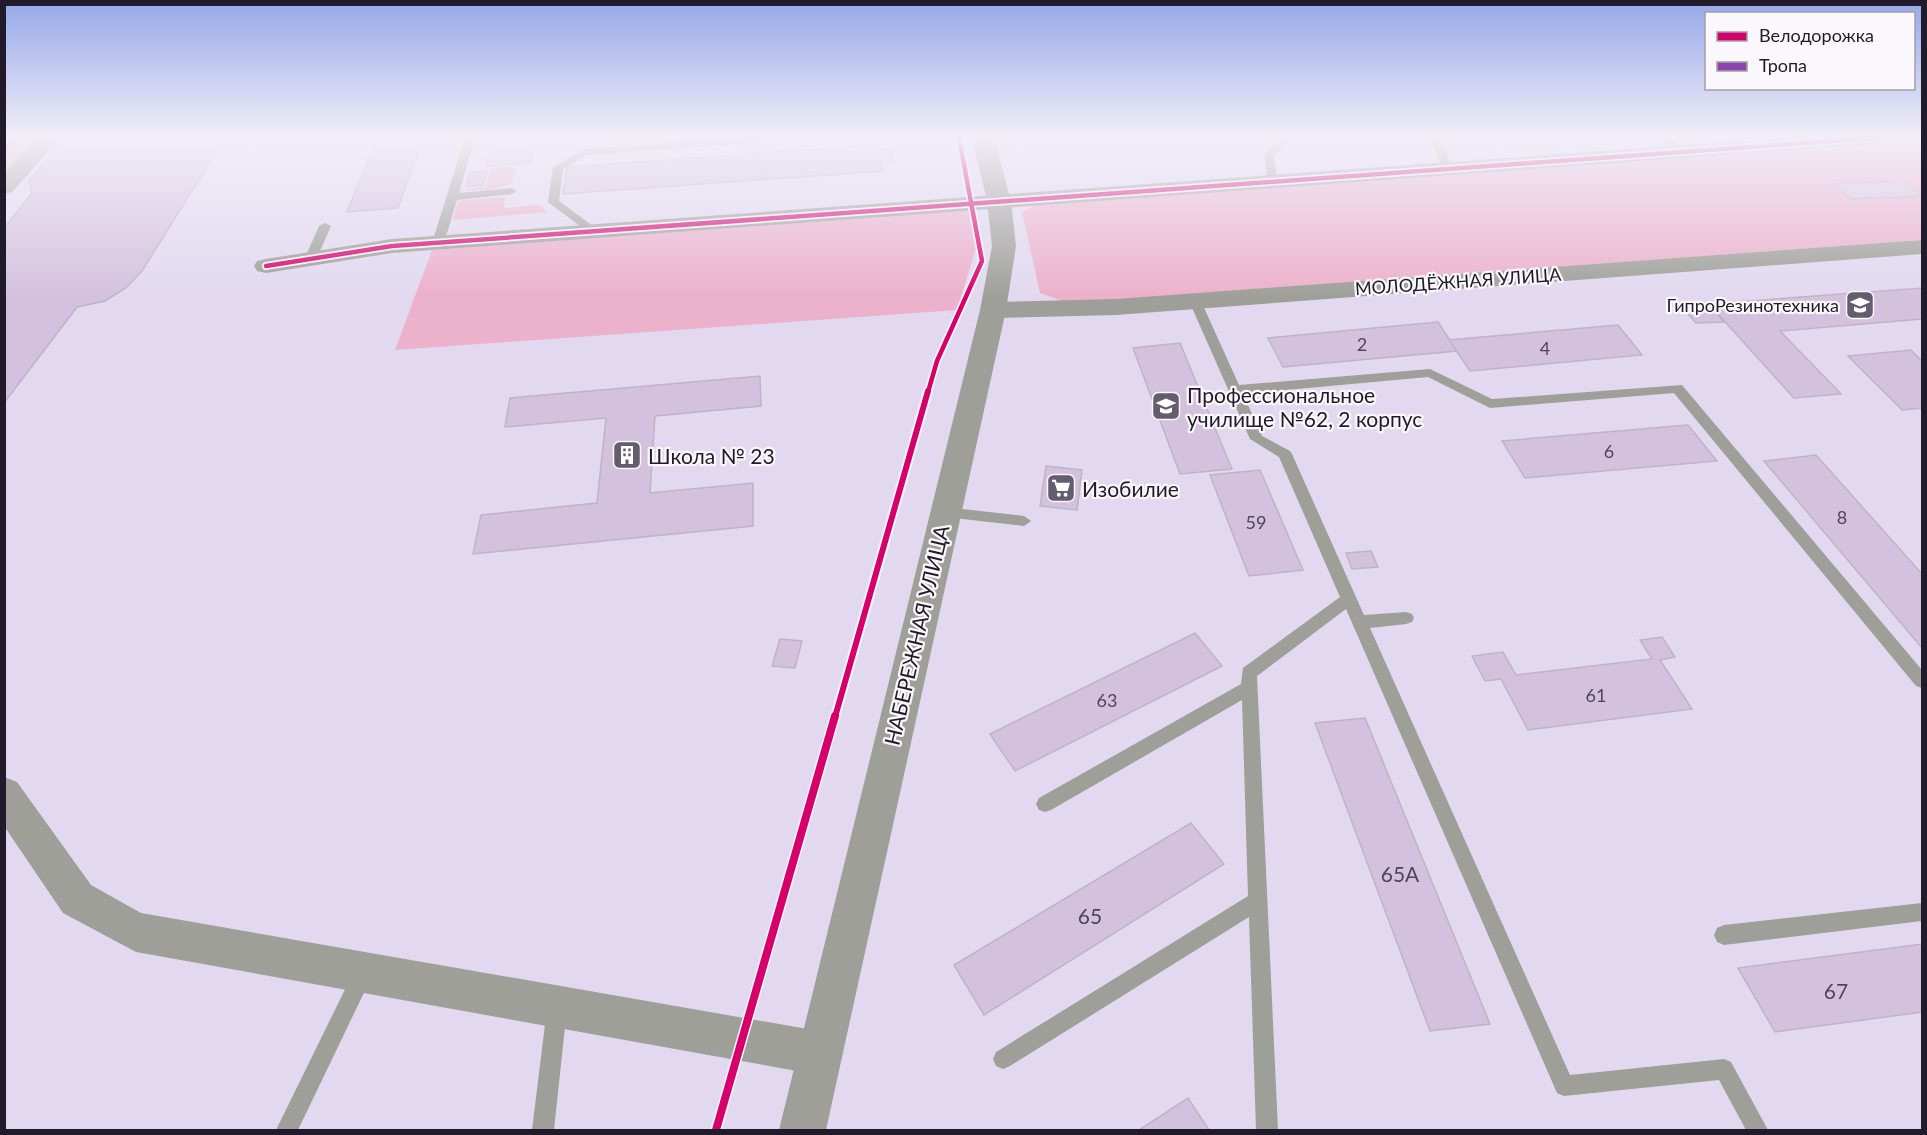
<svg xmlns="http://www.w3.org/2000/svg" width="1927" height="1135" viewBox="0 0 1927 1135" font-family="Lato,sans-serif">
<style>
.green{fill:#ecb1cb}
.building{fill:#d4c1de;stroke:#beb4c5;stroke-width:1.5}
.lines{fill:none;stroke-linecap:round;stroke-linejoin:round}
.service{fill:#9e9f98;fill-rule:evenodd}
.minor{fill:#9e9f98;fill-rule:evenodd}
.tertiary{fill:#9e9f98;fill-rule:evenodd}
.quiet{stroke:#8e44ad;stroke-width:4;stroke-dasharray:7 4;stroke-linecap:butt}
.cycleway-far2-casing{stroke:#faf8fc;stroke-width:8}
.cycleway-far1-casing{stroke:#faf8fc;stroke-width:10}
.cycleway-casing{stroke:#faf8fc;stroke-width:11}
.cycleway-far2{stroke:#d6006c;stroke-width:4.5}
.cycleway-far1{stroke:#d6006c;stroke-width:6}
.cycleway{stroke:#d6006c;stroke-width:8}
.labels{text-anchor:middle;dominant-baseline:central;stroke-width:4.5;stroke-linejoin:round;paint-order:stroke}
.far-street-label{font-size:18px;fill:#201a2a;stroke:#faf8fc}
.far-poi-label{font-size:18px;fill:#201a2a;stroke:#faf8fc;text-anchor:end}
.number-label{font-size:18px;fill:#4f4659}
.poi-label{font-size:21px;fill:#201a2a;stroke:#faf8fc;text-anchor:start}
.street-label{font-size:21px;fill:#201a2a;stroke:#faf8fc}
.near-number-label{font-size:21px;fill:#4f4659}
</style>
<rect width="100%" height="100%" fill="#e2d9f0"/>
<g class="green">
<path d="M5 138H43L5 174Z"/>
<path d="M1903 138H1922V240L1070 304 1040 293 1022 212 1041 202Z"/>
<path d="M510 167 517 169 510 184 495 189 457 191 486 187 491 168Z"/>
<path d="M505 197 504 208 539 205 548 212 453 220 458 201Z"/>
<path d="M971 209 979 239 957 310 395 350 432 250Z"/>
</g>
<g class="building">
<path d="M64 138H225L142 271 126 288 105 301 77 307 4 403V228L32 193 29 181Z"/>
<path d="M377 138H423L398 208 347 212Z"/>
<path d="M493 138H560L558 145 534 147 531 163 487 166Z"/>
<path d="M1498 138H1640L1506 149Z"/>
<path d="M878 145 883 171 563 194 567 167Z"/>
<path d="M879 149H891L893 161 881 162Z"/>
<path d="M487 171 483 185 466 187 470 172Z"/>
<path d="M1905 181 1922 196 1850 199 1834 184Z"/>
<path d="M1922 288V319L1780 331 1841 394 1794 398 1709 304Z"/>
<path d="M1715 311 1724 322 1696 323 1687 313Z"/>
<path d="M1438 322 1457 351 1283 367 1268 338Z"/>
<path d="M1618 325 1642 355 1470 371 1449 340Z"/>
<path d="M1180 343 1232 469 1180 474 1133 348Z"/>
<path d="M1911 350 1922 361V408L1902 410 1848 356Z"/>
<path d="M760 376 761 406 655 416 650 493 753 483V526L473 554 481 515 597 503 606 418 505 427 510 398Z"/>
<path d="M1688 425 1717 461 1525 478 1502 441Z"/>
<path d="M1816 455 1922 574V648L1764 461Z"/>
<path d="M1046 466 1082 470 1077 510 1040 506Z"/>
<path d="M1260 470 1303 570 1249 576 1210 475Z"/>
<path d="M1371 551 1378 567 1352 569 1346 553Z"/>
<path d="M1195 633 1222 666 1015 771 990 734Z"/>
<path d="M1662 637 1675 657 1660 660 1692 709 1528 730 1501 679 1485 681 1472 656 1503 652 1516 675 1652 659 1640 640Z"/>
<path d="M780 639 802 641 795 668 772 666Z"/>
<path d="M1365 718 1490 1024 1430 1031 1315 723Z"/>
<path d="M1191 823 1224 864 984 1015 954 965Z"/>
<path d="M1922 944V1012L1775 1032 1738 968Z"/>
<path d="M1188 1098 1209 1130H1139Z"/>
</g>
<g class="lines">
<g class="service">
<path d="M465 138H475L459 193 512 188 517 191 512 194 457 200 444 243 438 246 434 245 432 243Z"/>
<path d="M729 138H782L777 141 587 155 563 169 559 201 597 229V233H589L548 202 553 168 585 149Z"/>
<path d="M1281 138H1293L1274 156 1277 181 1268 183 1264 155Z"/>
<path d="M1429 138H1439L1454 169 1453 171H1445Z"/>
<path d="M1660 138H1672L1687 152 1678 154Z"/>
<path d="M325 223 331 226 317 258 311 261 307 260 305 258 319 226Z"/>
<path d="M1195 297 1201 301 1239 385 1430 369 1492 399 1682 385 1922 670V688L1916 686 1674 393 1490 408 1428 377 1243 394 1262 436 1290 451 1292 454 1364 615 1406 612 1412 614 1414 618 1412 622 1406 624 1370 628 1570 1075 1724 1059 1731 1062 1768 1130H1746L1719 1080 1564 1096 1557 1093 1346 609 1257 676 1278 1130H1256L1249 917 1010 1066 1003 1069 996 1066 993 1059 996 1052 1248 896 1242 700 1051 810 1045 812 1039 810 1036 804 1039 798 1241 684 1243 668 1340 597 1279 457 1250 439 1189 301Z"/>
<path d="M945 507 1024 516 1031 521 1024 526 945 517 938 512Z"/>
<path d="M1922 903V921L1724 945 1717 942 1714 935 1717 928 1724 925Z"/>
<path d="M363 964 370 967 373 974 298 1130H276L356 967Z"/>
<path d="M557 998 564 1001 567 1008 554 1130H532L547 1008 550 1001Z"/>
</g>
<g class="minor">
<path d="M38 138H60L12 192 4 194V173Z"/>
<path d="M1779 138H1883L1880 142 1873 144 392 253 266 273 257 271 254 266 257 261 266 259 392 239Z"/>
<path d="M1922 240V254L1116 315 993 318 984 316 980 310 984 304 993 302 1116 299Z"/>
<path d="M4 777 17 782 91 885 141 913 819 1031 834 1038 841 1053 834 1068 819 1075 136 952 63 913 4 826Z"/>
</g>
<path class="tertiary" d="M972 138H994L1011 201 1016 246 1006 310 826 1130H779L980 310 992 246 987 201Z"/>
<path class="quiet" d="M4 148 18 138"/>
<g class="cycleway-far2-casing">
<g id="cycleway-far2">
<path d="M266 266 392 246 1873 138"/>
<path d="M928 392 937 361 982 261 959 138"/>
</g>
</g>
<g class="cycleway-far1-casing">
<path id="cycleway-far1" d="M835 717 928 391"/>
</g>
<g class="cycleway-casing">
<path id="cycleway" d="M716 1130 835 716"/>
</g>
<use href="#cycleway-far2" class="cycleway-far2"/>
<use href="#cycleway-far1" class="cycleway-far1"/>
<use href="#cycleway" class="cycleway"/>
</g>
<linearGradient id="sky" x2="0" y2="1"><stop stop-color="#95a8e9"/><stop offset="0.46" stop-color="#f2eef8"/><stop offset="1" stop-color="#f2eef8" stop-opacity="0"/></linearGradient>
<rect width="1927" height="297" fill="url(#sky)"/>
<defs>
<g id="university-square" transform="scale(1.5)"><rect x="-9" y="-9" width="18" height="18" rx="4" fill="#645d6f" stroke="#faf8fc"/><path d="M0-5L7-2L0 1L-7-2ZM-4 1L0 2.5L4 1V4Q0 6-4 4Z" fill="#fff"/></g>
<g id="school-square" transform="scale(1.5)"><rect x="-9" y="-9" width="18" height="18" rx="4" fill="#645d6f" stroke="#faf8fc"/><path d="M0-5L7-2L0 1L-7-2ZM-4 1L0 2.5L4 1V4Q0 6-4 4Z" fill="#fff"/></g>
<g id="building-square" transform="scale(1.5)"><rect x="-9" y="-9" width="18" height="18" rx="4" fill="#645d6f" stroke="#faf8fc"/><path d="M-4-6H4V6H1V3H-1V6H-4ZM-2.5-4.3h1.7v1.8h-1.7ZM.8-4.3h1.7v1.8H.8ZM-2.5-1h1.7V.8h-1.7ZM.8-1h1.7V.8H.8Z" fill="#fff"/></g>
<g id="supermarket-square" transform="scale(1.5)"><rect x="-9" y="-9" width="18" height="18" rx="4" fill="#645d6f" stroke="#faf8fc"/><path d="M-6-5.5h2.5l.6 2H6L4.5 2H-2.5L-4.4-4H-6ZM-1.5 3.2a1.3 1.3 0 1 0 .1 0ZM3 3.2a1.3 1.3 0 1 0 .1 0Z" fill="#fff"/></g>
</defs>
<g fill-rule="evenodd">
<use href="#university-square" x="1860" y="305"/>
<use href="#school-square" x="1166" y="406"/>
<use href="#building-square" x="627" y="455"/>
<use href="#supermarket-square" x="1061" y="488"/>
</g>
<g class="labels">
<g class="far-street-label">
<text transform="translate(1458 281) rotate(-4)">МОЛОДЁЖНАЯ УЛИЦА</text>
</g>
<g class="far-poi-label">
<text x="1839" y="305">ГипроРезинотехника</text>
</g>
<g class="number-label">
<text x="1362" y="344">2</text>
<text x="1545" y="348">4</text>
<text x="1609" y="451">6</text>
<text x="1842" y="517">8</text>
<text x="1256" y="522">59</text>
<text x="1596" y="695">61</text>
<text x="1107" y="700">63</text>
</g>
<g class="poi-label">
<text x="1187" y="394">Профессиональное<tspan x="1187" dy="24">училище №62, 2 корпус</tspan></text>
<text x="648" y="455">Школа № 23</text>
<text x="1082" y="488">Изобилие</text>
</g>
<g class="street-label">
<text transform="translate(916 635) rotate(-77)">НАБЕРЕЖНАЯ УЛИЦА</text>
</g>
<g class="near-number-label">
<text x="1400" y="873">65А</text>
<text x="1090" y="915">65</text>
<text x="1836" y="990">67</text>
</g>
</g>
<rect width="1927" height="1135" fill="none" stroke="#201a2a" stroke-width="12"/>
<rect x="1705" y="12" width="210" height="78" fill="#faf8fc" stroke="#a39fa8" stroke-width="1.5"/>
<rect x="1717" y="32" width="30" height="9" fill="#d6006c" stroke="#a39fa8" stroke-width="1.5"/>
<text x="1759" y="42" font-size="18" fill="#201a2a">Велодорожка</text>
<rect x="1717" y="62" width="30" height="9" fill="#8e44ad" stroke="#a39fa8" stroke-width="1.5"/>
<text x="1759" y="72" font-size="18" fill="#201a2a">Тропа</text>
</svg>
